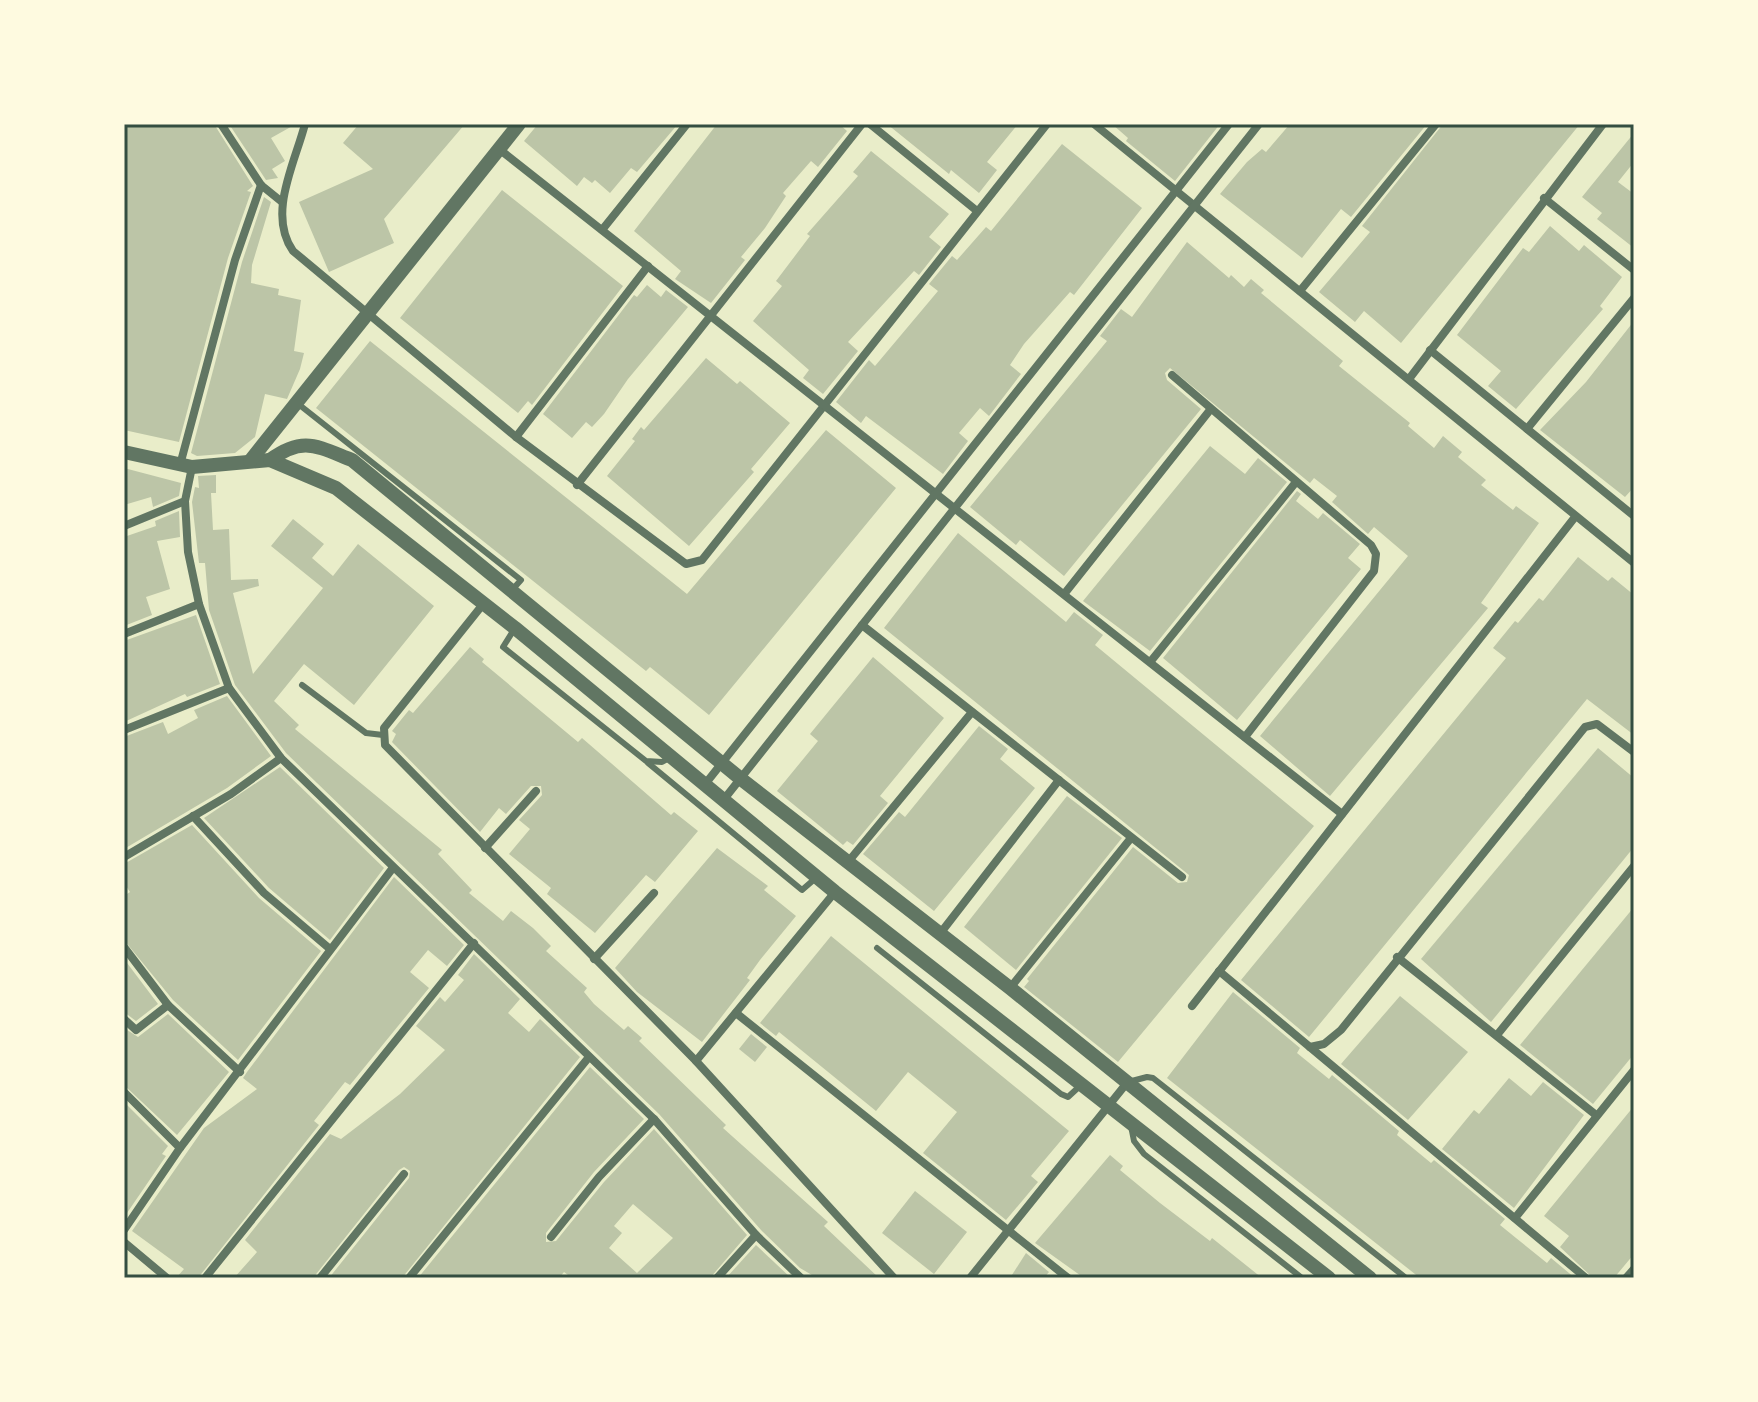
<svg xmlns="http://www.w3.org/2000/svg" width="1758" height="1402" viewBox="0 0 1758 1402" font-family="'Open Sans',sans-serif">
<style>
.building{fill:#bcc5a7;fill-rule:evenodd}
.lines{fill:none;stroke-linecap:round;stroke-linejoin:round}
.service{stroke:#617663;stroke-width:6}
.minor{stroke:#617663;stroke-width:8}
.tertiary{stroke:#617663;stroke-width:14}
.neatline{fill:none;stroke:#344e41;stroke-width:3}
</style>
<rect width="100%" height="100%" fill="#e9edc9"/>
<g class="building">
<path d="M124 124H214L253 186 247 191 251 192 228 258 179 442 124 430Z"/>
<path d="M229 124H296L271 138 285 161 272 169 278 178 266 180Z"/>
<path d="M359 124H465L384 219 394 243 329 272 299 202 373 169 343 143Z"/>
<path d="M538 124H678L637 172 631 168 610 193 595 180 592 183 584 177 577 186 524 141Z"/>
<path d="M717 124H839L847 131 818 167 811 161 783 193 786 196 765 228 741 257 745 260 711 303 675 279 681 271 634 231Z"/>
<path d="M887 124H1018L987 162 997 170 979 193 951 170 949 174Z"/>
<path d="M1112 124H1220L1175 181 1126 141 1128 138Z"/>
<path d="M1290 124H1427L1351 217 1341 209 1302 258 1220 194 1247 162 1262 149 1266 152Z"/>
<path d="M1443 124H1580L1401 343 1364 311 1355 322 1319 292 1370 232 1362 226Z"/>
<path d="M1634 133V162L1618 182 1634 194V248L1597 219 1602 213 1582 197Z"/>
<path d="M1062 144 1142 208 1074 295 1070 292 1024 344 1010 365 1021 374 989 416 980 408 959 433 968 441 943 474 866 416 861 423 836 402 869 360 875 366 938 291 929 284 952 256 957 260 986 227 991 231Z"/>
<path d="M871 151 949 214 929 237 941 247 919 275 914 271 848 342 858 351 823 394 803 378 809 370 753 321 782 286 776 281 810 236 807 234 858 176 853 172Z"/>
<path d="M502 190 623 286 532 405 528 401 518 413 400 318Z"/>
<path d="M264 197 271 202 252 265 251 283 279 289 278 295 301 300 294 351 304 353 300 369 287 399 265 394 255 437 235 453 197 456 191 453 242 262Z"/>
<path d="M1550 226 1579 251 1584 245 1622 277 1600 306 1603 309 1516 409 1488 386 1501 371 1457 335 1523 248 1529 252Z"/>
<path d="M1187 242 1229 278 1231 275 1244 287 1251 279 1264 290 1261 293 1343 361 1339 366 1410 423 1408 426 1434 448 1443 436 1462 452 1458 457 1486 480 1481 485 1513 510 1516 506 1539 523 1481 603 1488 608 1330 796 1260 736 1408 556 1374 527 1368 534 1332 502 1337 496 1314 478 1310 483 1170 368 1165 373 1167 380 1201 409 1064 576 1020 540 1016 545 970 507 1107 341 1100 336 1121 309 1132 317Z"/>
<path d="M647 285 661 297 666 290 688 307 628 379 604 414 592 427 586 422 572 438 543 414 634 295 637 297Z"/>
<path d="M1634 321V487L1625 497 1540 430 1586 382Z"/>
<path d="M370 341 687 594 826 430 896 488 709 715 650 667 646 671 316 408Z"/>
<path d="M706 358 737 384 740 381 790 423 751 469 754 472 689 546 607 476 635 441 632 439 641 427 644 430Z"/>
<path d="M1210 446 1245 474 1258 458 1287 482 1150 651 1083 601Z"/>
<path d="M124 468 181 483 179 496 153 507 151 497 124 505Z"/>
<path d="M216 475V493H211L213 530 229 529 231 580 258 579 259 586 233 593 253 674 323 588 271 546 293 519 324 544 312 558 333 576 358 544 434 606 354 705 304 664 274 701 299 725 295 729 442 850 438 854 472 890 469 893 503 921 511 911 533 928 551 946 546 951 587 988 584 992 594 1004 624 1030 628 1026 642 1038 639 1041 726 1125 723 1128 828 1222 824 1226 879 1278H817L800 1268 761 1230 659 1114 286 753 235 685 209 610 205 563H199L192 502 195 487 199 488 198 476Z"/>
<path d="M1297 491 1301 494 1296 501 1318 519 1323 513 1360 544 1348 558 1361 569 1237 720 1163 658Z"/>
<path d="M179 511 180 537 157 541 170 589 146 597 152 615 124 626V537L156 526 155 521Z"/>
<path d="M958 533 1066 622 1074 612 1103 635 1095 645 1314 826 1118 1062 1024 987 1029 981 1027 979 1133 847 1178 883 1187 882 1189 875 884 628Z"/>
<path d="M1578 557 1608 581 1612 577 1634 595V735L1587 699 1309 1037 1241 980 1506 658 1493 648 1515 621 1518 623 1539 598 1543 601Z"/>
<path d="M196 615 220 684 187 697 185 694 124 722V641Z"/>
<path d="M470 647 484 659 482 662 578 742 582 738 671 815 674 812 698 831 655 882 646 875 595 933 547 894 551 888 509 854 530 829 519 820 542 795 541 786H531L506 814 499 808 480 832 392 742 396 734 392 731 409 710 413 713Z"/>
<path d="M873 657 944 718 880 796 888 803 853 845 847 841 843 845 777 791 818 741 810 734Z"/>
<path d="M227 696 271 756 227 788 124 849V737L163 722 168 734 198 718 194 710Z"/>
<path d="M979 726 1008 749 1000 759 1035 788 934 911 863 854 899 812 905 817Z"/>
<path d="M1598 748 1634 778V847L1491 1022 1421 959Z"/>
<path d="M280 767 384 868 330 940 269 888 204 818Z"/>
<path d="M1067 796 1122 838 1016 970 964 927Z"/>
<path d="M192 825 259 898 321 951 238 1060 173 1000 124 940V896L130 892 124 883V864Z"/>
<path d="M717 848 768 886 764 890 796 916 760 960 747 978 750 980 702 1042 637 992 615 968Z"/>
<path d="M394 877 464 945 447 966 428 950 410 972 429 988 350 1085 345 1082 314 1121 319 1125 198 1278H176L184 1269 132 1231 204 1128 257 1089 243 1078 247 1072Z"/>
<path d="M1634 907V1054L1593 1104 1520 1045Z"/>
<path d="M831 936 1069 1131 1031 1176 1038 1182 1006 1220 923 1153 957 1112 908 1072 876 1111 779 1032 776 1036 760 1023Z"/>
<path d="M474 954 520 999 508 1013 529 1032 540 1019 580 1057 402 1278H329L409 1178 410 1171 404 1167 399 1170 313 1278H234L257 1252 245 1240 330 1134 341 1139 400 1094 445 1050 416 1026 440 997 445 1002 464 980 458 975Z"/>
<path d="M124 959 158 1004 136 1021 124 1012Z"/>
<path d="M1233 992 1300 1048 1297 1053 1329 1079 1332 1075 1399 1131 1397 1135 1431 1163 1434 1160 1505 1219 1500 1225 1516 1238 1547 1263 1551 1258 1575 1278H1420L1167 1078Z"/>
<path d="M1400 996 1468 1052 1408 1120 1341 1064Z"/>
<path d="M168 1014 229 1072 177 1135 124 1085V1028L138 1037Z"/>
<path d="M751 1034 767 1047 755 1062 739 1049Z"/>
<path d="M590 1067 644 1119 594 1172 546 1233V1242L556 1241 604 1182 654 1129 747 1235 710 1278H572L564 1272 559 1278H418ZM633 1204 673 1238 637 1273 609 1248 622 1233 614 1226Z"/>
<path d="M1509 1078 1531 1096 1543 1082 1584 1115 1514 1208 1442 1149 1474 1110 1479 1114Z"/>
<path d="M124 1102 168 1146 162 1154 166 1156 127 1213 124 1210Z"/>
<path d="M1634 1106V1254L1614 1278H1593L1560 1247 1569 1236 1544 1216Z"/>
<path d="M1110 1155 1123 1166 1120 1170 1160 1203 1210 1241 1212 1238 1262 1278H1084L1035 1243Z"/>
<path d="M915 1191 967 1232 934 1274 882 1233Z"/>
<path d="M756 1245 791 1278H726Z"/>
<path d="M1026 1253 1049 1272 1044 1278H1010Z"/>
</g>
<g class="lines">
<g class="service">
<path d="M297 403 521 580 512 590"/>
<path d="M515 628 503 647 646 761 662 762 671 757"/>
<path d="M302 685 366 733 383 735"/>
<path d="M648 763 802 890 817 877"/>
<path d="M877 948 1061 1094 1068 1097 1081 1085"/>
<path d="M1128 1082 1147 1077 1153 1078 1406 1278"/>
<path d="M1131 1126 1134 1141 1144 1154 1302 1278"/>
</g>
<g class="minor">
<path d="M221 124 261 185 282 202"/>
<path d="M305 124C295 163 267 214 293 251L516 437 686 564 702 560 1047 124"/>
<path d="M870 124 977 211"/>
<path d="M1094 124 1634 563"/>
<path d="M499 149 1342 814"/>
<path d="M1544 198 1634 270"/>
<path d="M602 230 687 124"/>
<path d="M1300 291 1436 124"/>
<path d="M1430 350 1634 516"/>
<path d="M1172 375 1371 545 1376 554 1374 571 1245 737"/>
<path d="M1409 379 1603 124"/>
<path d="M1527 429 1634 298"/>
<path d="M516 437 648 266"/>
<path d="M180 465 235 260 261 185"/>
<path d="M577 485 862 124"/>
<path d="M185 501 188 552 199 604 229 688 281 758 654 1119 756 1235 801 1278"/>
<path d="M124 526 185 501 192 467"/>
<path d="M1065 593 1210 410"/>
<path d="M484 603 384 728 385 745 696 1061 894 1278"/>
<path d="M862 625 1182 877"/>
<path d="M124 634 199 604"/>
<path d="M1151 661 1296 482"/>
<path d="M124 730 229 688"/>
<path d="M706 783 1229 124"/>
<path d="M725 798 1259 124"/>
<path d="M193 816 264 893 330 949"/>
<path d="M485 848 536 791"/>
<path d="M124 857 231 794 281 758"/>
<path d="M848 862 972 712"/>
<path d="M939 935 1059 780"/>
<path d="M124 947 168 1005 240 1072"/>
<path d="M1397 957 1596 1115"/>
<path d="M594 959 654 893"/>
<path d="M1219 971 1586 1278"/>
<path d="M1010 988 1131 838"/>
<path d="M1192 1006 1575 517"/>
<path d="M736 1013 1068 1278"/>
<path d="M124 1019 136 1030 168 1005"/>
<path d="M1497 1035 1634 866"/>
<path d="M1310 1047 1324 1044 1341 1030 1585 727 1597 724 1634 752"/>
<path d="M696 1061 835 892"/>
<path d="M124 1092 180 1148"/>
<path d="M1515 1218 1634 1070"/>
<path d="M124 1230 180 1148 392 869"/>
<path d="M551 1237 599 1177 654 1119"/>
<path d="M124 1242 167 1278"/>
<path d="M205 1278 474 943"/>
<path d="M320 1278 404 1174"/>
<path d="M409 1278 589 1057"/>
<path d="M717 1278 756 1235"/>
<path d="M970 1278 1126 1084"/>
<path d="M1626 1278 1634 1269"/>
</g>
<g class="tertiary">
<path d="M124 452 192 467 270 460 336 488 515 628 835 892 1329 1278"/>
<path d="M270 460C303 436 316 446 352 460L741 779 1010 988 1370 1278"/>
<path d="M250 461 519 124"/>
</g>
</g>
<rect width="1758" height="1402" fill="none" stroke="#fefae0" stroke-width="252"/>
<rect x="126" y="126" width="1506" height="1150" class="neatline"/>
</svg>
